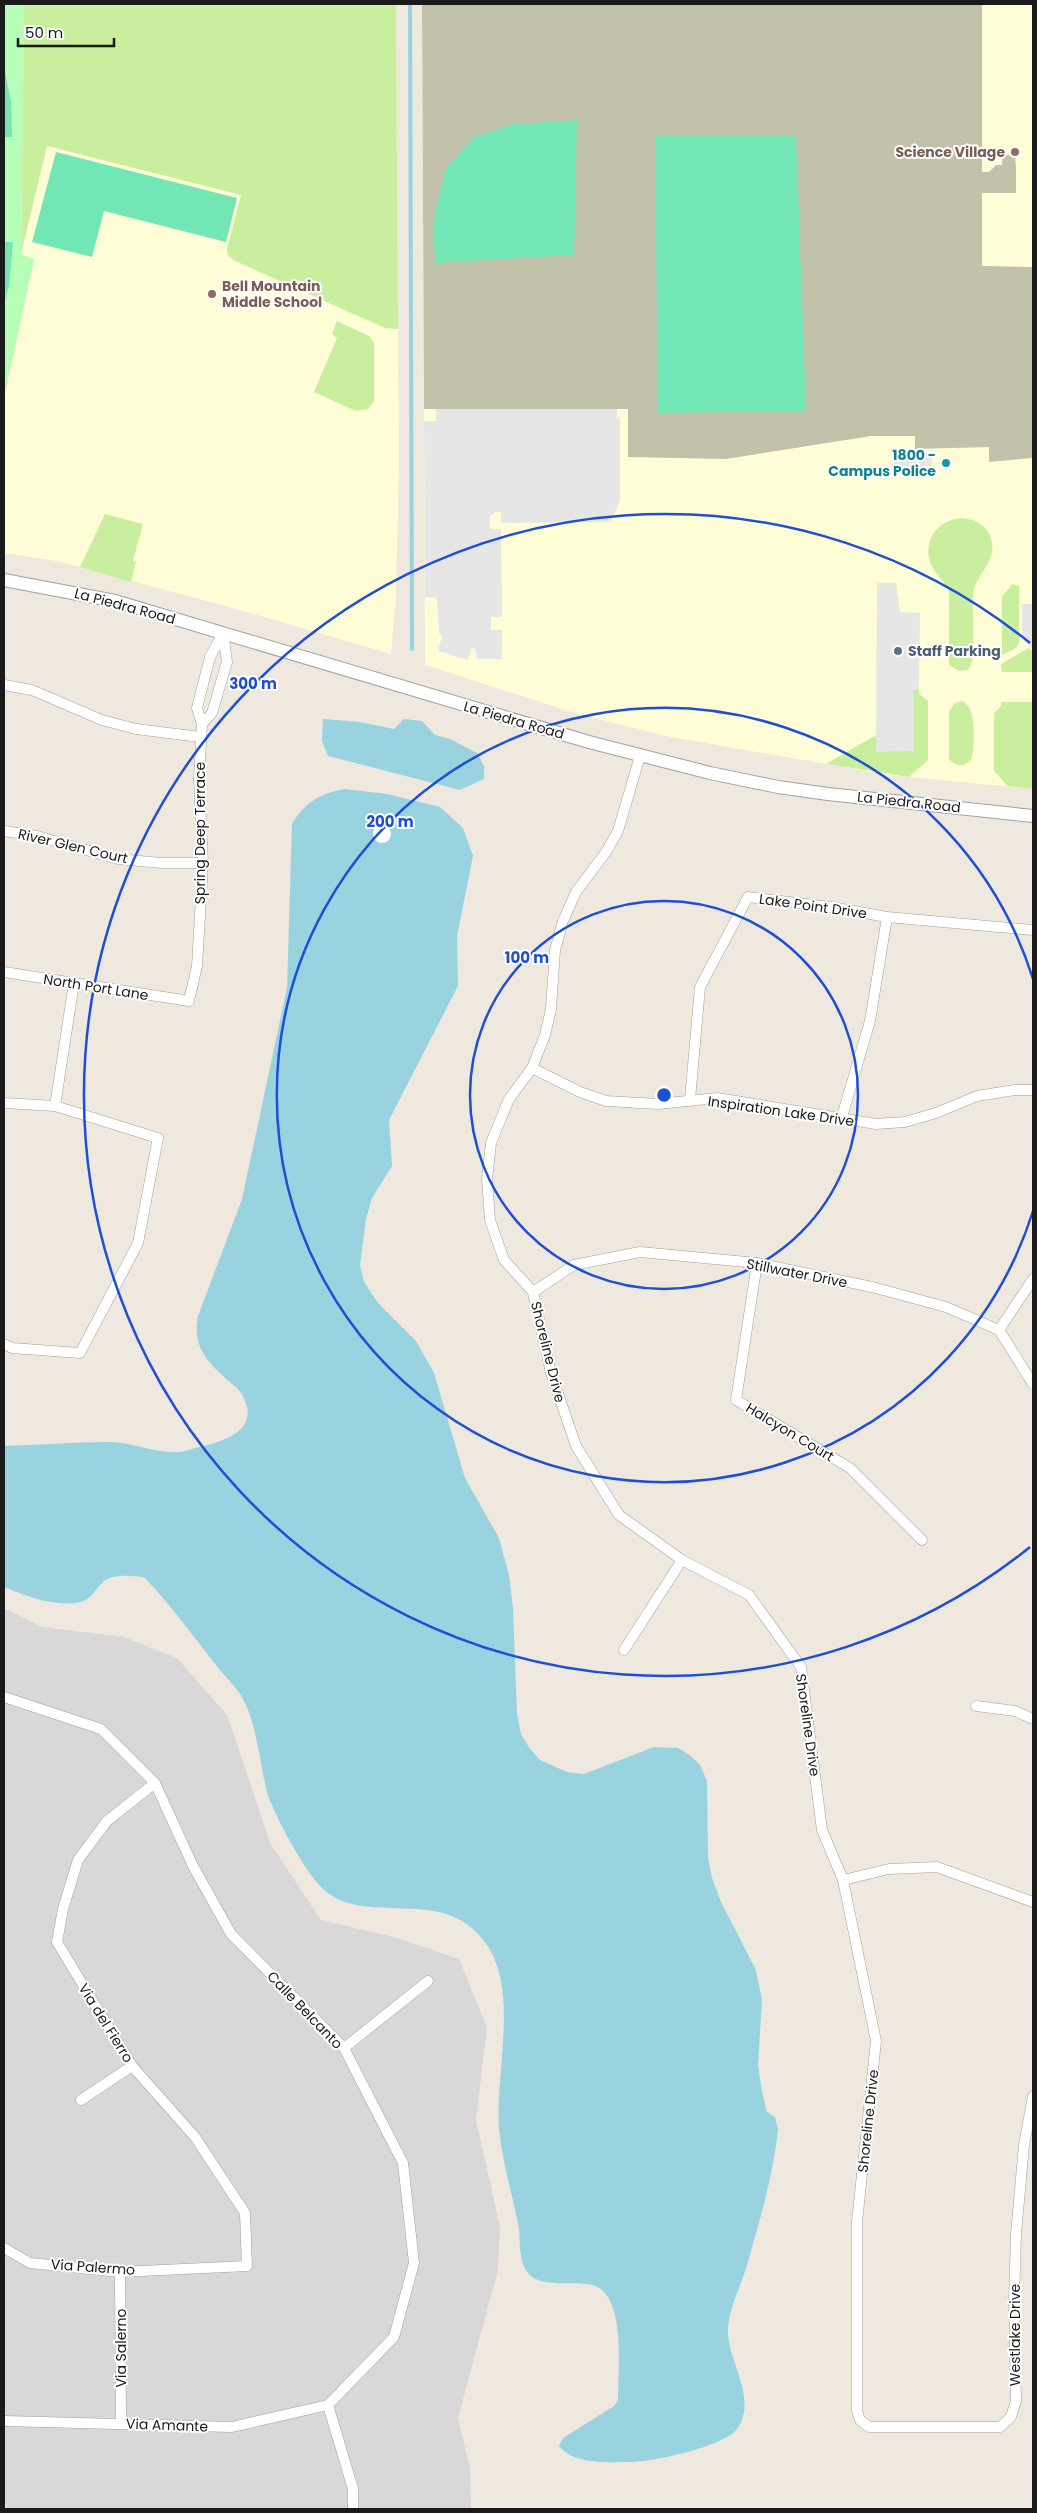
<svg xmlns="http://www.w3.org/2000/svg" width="1037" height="2513" viewBox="0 0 1037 2513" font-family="Poppins,sans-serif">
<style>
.residential{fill:#d9d7d7}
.education{fill:#fffdd6}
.construction{fill:#c2c1a9}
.grass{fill:#c9ee9e}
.park{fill:#b4feb7}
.pitch{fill:#73e6b5}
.parking{fill:#e6e6e6}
.water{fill:#9ad3e0}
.pier{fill:#fff}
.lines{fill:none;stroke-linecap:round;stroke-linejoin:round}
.stream{stroke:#9ad3e0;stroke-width:4}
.minor-casing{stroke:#a1a1a1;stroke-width:11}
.tertiary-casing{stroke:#a1a1a1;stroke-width:14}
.minor{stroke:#fff;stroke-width:10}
.tertiary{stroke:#fff;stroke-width:12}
.ring{fill:none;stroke:#1d4ed8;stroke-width:2.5}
.education-dot{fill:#8d6e63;stroke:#fff;stroke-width:2}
.culture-dot{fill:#0f9aa8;stroke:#fff;stroke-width:2}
.service-dot{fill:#5c6f8a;stroke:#fff;stroke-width:2}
.labels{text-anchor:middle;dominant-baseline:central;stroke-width:4;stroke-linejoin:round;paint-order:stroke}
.education-label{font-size:14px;font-weight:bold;fill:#785e54;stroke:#fff;text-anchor:end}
.culture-label{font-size:14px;font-weight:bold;fill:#0d838f;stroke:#fff;text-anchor:end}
.street-label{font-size:14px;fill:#1a1a1a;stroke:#fff}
.service-label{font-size:14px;font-weight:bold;fill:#4e5e75;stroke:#fff;text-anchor:start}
.centre{fill:#1d4ed8;stroke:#fff;stroke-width:2.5}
.ring-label{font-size:15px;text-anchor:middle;font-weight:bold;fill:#1d4ed8;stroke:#fff;stroke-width:4;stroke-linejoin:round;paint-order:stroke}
</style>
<rect width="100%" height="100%" fill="#eee8de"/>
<path class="residential" d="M4 1608 42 1627 124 1637 177 1658 227 1715 270 1843 321 1920 394 1937 459 1959 487 2028 476 2120 500 2227 498 2270 458 2418 470 2468 471 2509H4Z"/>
<g class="education">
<path d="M24 4H396L399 462 396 596 391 654 247 612 57 561 4 553V397L34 260 21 254Z"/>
<path d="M422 4H1033V789L889 775 666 736 578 714 425 665Z"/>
</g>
<path class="construction" d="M422 4H982V172H989L996 165H1002L1003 155H1015L1016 167V193H982V266L1033 267V458L989 462V447L915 449V436H871L726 459 628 457V409H424Z"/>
<g class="grass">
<path d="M24 4H396L398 329 385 328 233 260 228 255 227 249 241 195 47 146 21 254Z"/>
<path d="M337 321 369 336 374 343V401L368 409 356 411 314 392 337 338 332 334Z"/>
<path d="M105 514 143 524 133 561 136 562 131 582 80 567Z"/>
<path d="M960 518C973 519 983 522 989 534 1002 560 975 572 973 595 972 617 975 640 972 662L968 670 959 671 949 665V591C944 581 935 574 931 564 922 541 937 521 960 518Z"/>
<path d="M1012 584 1019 586V643L1016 648 1002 655V597Z"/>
<path d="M1029 648 1033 652V672H1002L1001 665 1004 662Z"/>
<path d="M913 689H919V694L928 701V760L909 777 826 764 876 735 877 752Z"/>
<path d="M962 701C977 707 975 746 971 760 964 767 956 767 949 759V711L955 703Z"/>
<path d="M1001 702H1033V789L1008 786 994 771V713L1001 706Z"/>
</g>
<path class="park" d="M4 4H24L21 254 34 259 4 397Z"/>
<g class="pitch">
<path d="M4 66 11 102 12 137H4Z"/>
<path d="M577 120 574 255 435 263 433 221 445 170 474 137 514 124Z"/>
<path d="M796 135 806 411 658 413 655 136Z"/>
<path d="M56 152 237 198 226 242 104 211 92 257 32 242Z"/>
<path d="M4 242H13L9 286 4 303Z"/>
</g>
<g class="parking">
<path d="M436 409H617V417H620V500L611 522 501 523V512H496L490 516V529H501L502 617H491V630H502V659H477L475 648 471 649 468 660 438 651 442 636 439 633 437 598 425 597V580L424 421H436Z"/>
<path d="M932 452V470L934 476H903L907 470H894V453Z"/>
<path d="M877 583H896L900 612 920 613 919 689 913 690 914 751 876 752Z"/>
<path d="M1022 604H1033V651L1022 636Z"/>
</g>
<g class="water">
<path d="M323 719 360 722 394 729 404 719 422 721 435 735 450 739 477 753 484 766V779L460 790 328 756 322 741Z"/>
<path d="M345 789 387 794 440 807 463 828 473 856 457 936 458 986 389 1120 392 1166 372 1198 366 1219 360 1265 364 1282 378 1303 416 1341 434 1373 465 1478 499 1538 509 1575 513 1608 517 1714 521 1734 530 1749 540 1760 567 1772 584 1774 654 1747 678 1748 691 1756 700 1765 707 1781 708 1857 712 1878 721 1902 756 1970 762 2000 758 2065 762 2091 767 2112 775 2117 778 2129C773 2176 760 2220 747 2265 741 2285 730 2307 728 2327 726 2361 759 2397 737 2429 726 2446 652 2462 631 2462 609 2462 573 2465 559 2446L563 2438 614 2406 618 2400C618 2371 625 2311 602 2290 581 2272 528 2301 521 2256 519 2247 520 2238 519 2229 513 2196 502 2162 499 2129 495 2074 518 1996 489 1948 447 1879 363 1932 320 1886 303 1868 274 1815 267 1792 260 1765 257 1727 245 1703 239 1689 225 1677 216 1665 193 1636 170 1604 144 1577 132 1576 113 1573 103 1582 96 1588 92 1598 83 1601 60 1609 26 1596 4 1587V1446C38 1445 72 1442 106 1442 129 1441 151 1452 174 1452 182 1453 191 1449 199 1447 220 1442 258 1432 245 1401 243 1393 237 1388 231 1383 209 1363 192 1349 198 1316L242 1199 287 988 292 824C305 802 321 793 345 789Z"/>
</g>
<circle class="pier" cx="382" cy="834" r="9"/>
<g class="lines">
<path class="stream" d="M410 4 412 649"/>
<g class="minor-casing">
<g id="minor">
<path d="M4 685 32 690 102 720 136 729 200 737"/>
<path d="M202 724 212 713 227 662 223 633"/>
<path d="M640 756 618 831 606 852 576 892 563 921 555 950 551 1009 545 1035 532 1068 509 1099 491 1143 487 1179 490 1220 504 1260 533 1292 551 1373 576 1446 619 1515 682 1560 749 1595 801 1667 822 1830 843 1880 876 2041 857 2222V2411L860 2420 869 2427H1000L1011 2417 1016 2401 1014 2301 1016 2234 1024 2145 1033 2096"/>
<path d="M4 831 37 836 118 859 161 863H203"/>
<path d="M4 972 189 1001 197 966 203 863 199 779 202 724 197 708 210 657 223 633"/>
<path d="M532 1068 580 1092 606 1101 658 1104 717 1098 876 1124 905 1122 936 1113 977 1096 1015 1090H1033"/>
<path d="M690 1099 700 987 748 897 831 907 887 917 1033 930"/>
<path d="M4 1103 55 1106 158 1138 138 1243 80 1353 12 1348 4 1344"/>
<path d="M55 1106 74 983"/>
<path d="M841 1120 870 1021 887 917"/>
<path d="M757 1263 736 1400 850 1468 922 1540"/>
<path d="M533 1292 574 1265 640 1252 757 1263 872 1287 946 1307 999 1330 1033 1384"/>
<path d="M999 1330 1033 1279"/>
<path d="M624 1650 682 1560"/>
<path d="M4 1697 101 1729 155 1783 193 1866 231 1934 344 2048 403 2163 414 2263 394 2337 328 2405"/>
<path d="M976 1706 1015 1711 1033 1719"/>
<path d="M843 1880 889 1869 937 1867 1033 1902"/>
<path d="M344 2048 428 1981"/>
<path d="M81 2100 132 2066"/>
<path d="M4 2248 30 2263 120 2272 247 2266 245 2213 195 2137 132 2066 57 1942 63 1909 78 1860 107 1821 155 1783"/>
<path d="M120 2272 121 2423"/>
<path d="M328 2405 353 2489V2509"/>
<path d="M4 2421 232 2427 328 2405"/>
</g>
</g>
<g class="tertiary-casing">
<path id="tertiary" d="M4 580 115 601 589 742 710 773 778 787 828 794 1033 816"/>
</g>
<use href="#minor" class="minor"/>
<use href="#tertiary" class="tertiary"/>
</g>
<g class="ring">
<circle cx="664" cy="1095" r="194"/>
<path d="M1033 1211A387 387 0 1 1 1033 979"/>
<path d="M1030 1547A581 581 0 1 1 1030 643"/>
</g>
<g class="education-dot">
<circle cx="1015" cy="152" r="5"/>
<circle cx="212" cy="294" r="5"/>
</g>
<circle class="culture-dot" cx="946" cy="463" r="5"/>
<circle class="service-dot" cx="898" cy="651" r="5"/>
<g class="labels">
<g class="education-label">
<text x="1005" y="152">Science Village</text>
<text x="222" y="286" text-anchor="start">Bell Mountain<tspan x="222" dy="16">Middle School</tspan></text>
</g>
<g class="culture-label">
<text x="936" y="455">1800 -<tspan x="936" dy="16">Campus Police</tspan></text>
</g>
<g class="street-label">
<text transform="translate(125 606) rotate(15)">La Piedra Road</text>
<text transform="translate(514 720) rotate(16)">La Piedra Road</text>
<text transform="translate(909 802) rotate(6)">La Piedra Road</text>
<text transform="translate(200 833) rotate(-90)">Spring Deep Terrace</text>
<text transform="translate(73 846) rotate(13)">River Glen Court</text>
<text transform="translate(813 906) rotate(8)">Lake Point Drive</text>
<text transform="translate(96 987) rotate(9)">North Port Lane</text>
<text transform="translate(781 1111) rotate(8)">Inspiration Lake Drive</text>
<text transform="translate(797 1273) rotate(11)">Stillwater Drive</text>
<text transform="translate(548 1352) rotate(76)">Shoreline Drive</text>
<text transform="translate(790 1432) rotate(31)">Halcyon Court</text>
<text transform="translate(808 1725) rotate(82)">Shoreline Drive</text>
<text transform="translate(305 2010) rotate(46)">Calle Belcanto</text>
<text transform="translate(106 2023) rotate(58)">Via del Fierro</text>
<text transform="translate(868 2121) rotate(-84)">Shoreline Drive</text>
<text transform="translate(93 2267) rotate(4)">Via Palermo</text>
<text transform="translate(1015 2335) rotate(-90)">Westlake Drive</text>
<text transform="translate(121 2348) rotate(-90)">Via Salerno</text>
<text transform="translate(167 2425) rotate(2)">Via Amante</text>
</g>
<g class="service-label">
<text x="908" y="651">Staff Parking</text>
</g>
</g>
<circle cx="664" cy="1095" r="8" class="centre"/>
<g class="ring-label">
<text x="253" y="689">300 m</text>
<text x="390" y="827">200 m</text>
<text x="527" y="963">100 m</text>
</g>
<rect width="1037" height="2513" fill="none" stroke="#1a1a1a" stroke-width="10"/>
<path d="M18 38v8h96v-8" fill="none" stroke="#1a1a1a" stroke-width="2.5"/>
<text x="25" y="38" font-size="15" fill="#1a1a1a" stroke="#ffffff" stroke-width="4" paint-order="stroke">50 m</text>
</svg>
